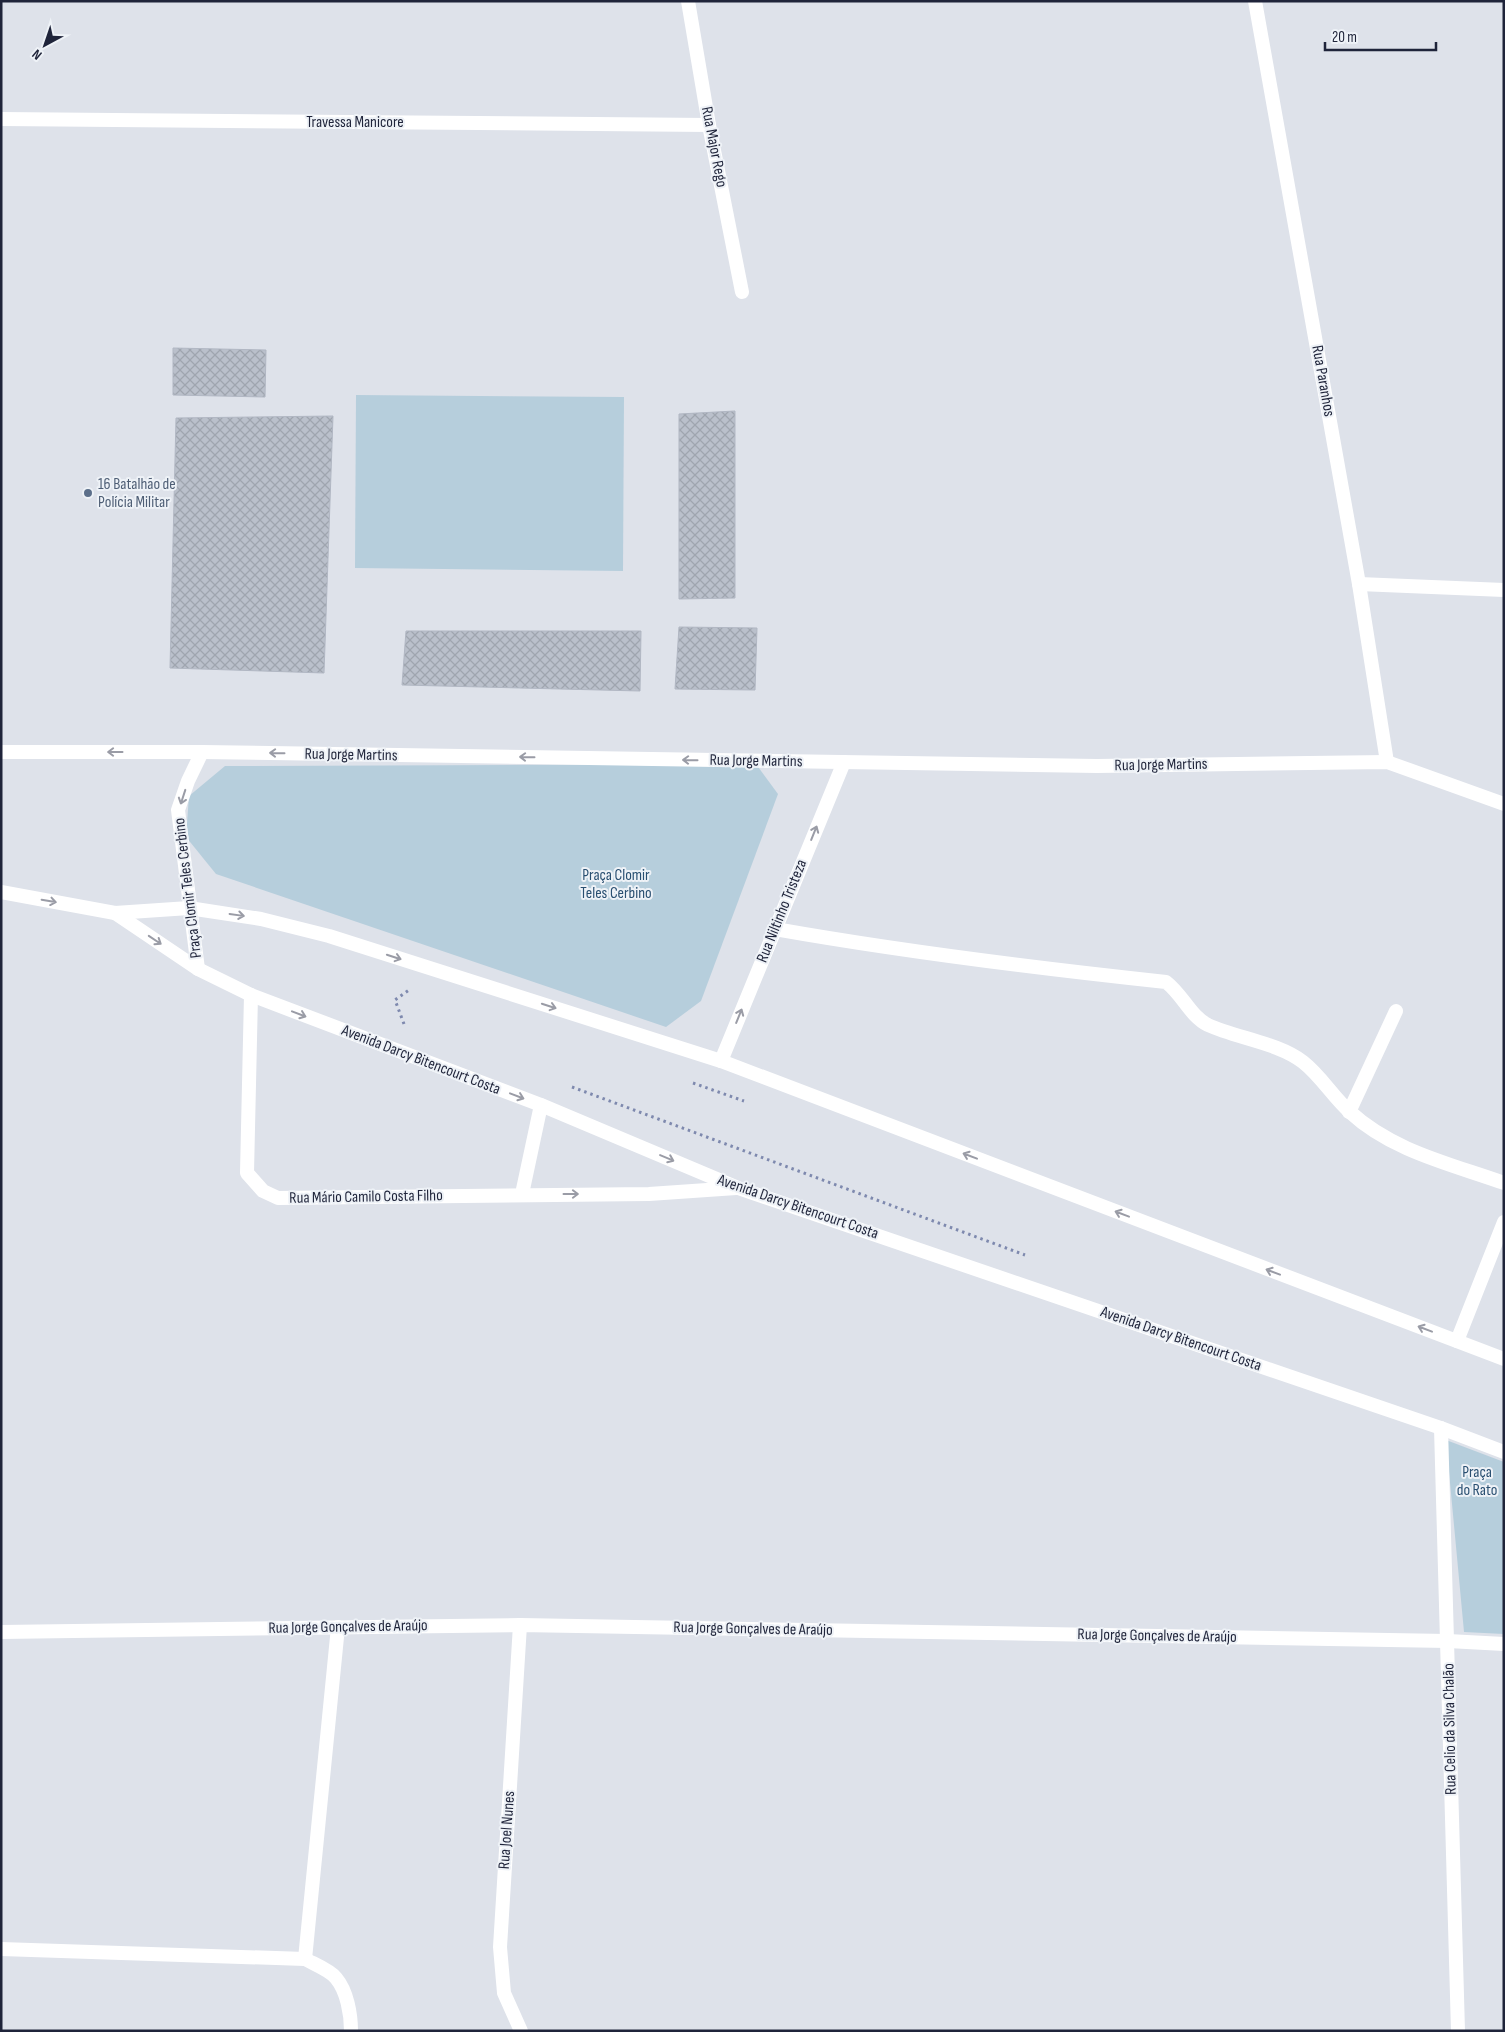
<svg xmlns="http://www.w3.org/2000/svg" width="1505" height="2032" viewBox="0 0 1505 2032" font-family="'Sofia Sans Condensed',sans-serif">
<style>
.park{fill:#b6cedc}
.building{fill:url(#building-cross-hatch);stroke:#b1b7c3}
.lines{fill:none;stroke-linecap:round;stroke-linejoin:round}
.path{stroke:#7e89ae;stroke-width:3;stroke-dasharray:2.5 4;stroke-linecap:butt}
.service{stroke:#fff;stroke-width:14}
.minor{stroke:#fff;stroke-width:14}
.oneway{stroke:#9a9ca6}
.service-dot{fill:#5c6f8a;stroke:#eef2f7;stroke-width:2}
.labels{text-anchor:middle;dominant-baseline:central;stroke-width:4;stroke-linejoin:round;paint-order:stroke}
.street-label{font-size:16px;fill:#1f243a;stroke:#eef2f7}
.service-label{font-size:16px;fill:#4e5e75;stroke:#eef2f7;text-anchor:start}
.park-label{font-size:16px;fill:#294f71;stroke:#eef2f7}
</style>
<defs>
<pattern id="building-cross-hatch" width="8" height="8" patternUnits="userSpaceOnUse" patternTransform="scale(1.25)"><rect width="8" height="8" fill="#bac0cb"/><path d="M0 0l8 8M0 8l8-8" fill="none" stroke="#9fa5af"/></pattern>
</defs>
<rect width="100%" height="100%" fill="#dee2ea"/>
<g class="park">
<path d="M356 395 624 397 623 571 355 568Z"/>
<path d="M756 764 778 794 701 1001 666 1027 216 874 186 837 189 796 225 766Z"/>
<path d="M1446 1440 1504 1462V1634L1464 1632Z"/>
</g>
<g class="building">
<path d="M173 348 266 350 265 397 173 395Z"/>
<path d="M735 411V598L679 599V414Z"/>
<path d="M333 416 324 673 170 668 176 418Z"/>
<path d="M679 627 757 628 755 690 675 689Z"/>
<path d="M406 631H641L640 691 402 685Z"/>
</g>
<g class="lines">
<g class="path">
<path d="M404 1024 395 1000 409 990"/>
<path d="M693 1083 744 1101"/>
<path d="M572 1087 1025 1255"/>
</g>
<g class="service">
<path d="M1 1949 305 1959C314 1964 330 1970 336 1978 347 1991 351 2014 351 2031"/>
<path d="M305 1959 338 1627"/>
</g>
<g class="minor">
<path d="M688 1 709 125 742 292"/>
<path d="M1255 1 1359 584 1387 762"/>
<path d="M1 119 709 125"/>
<path d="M1359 584 1504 590"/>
<path d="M1 752H202L1097 766 1387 762 1504 804"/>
<path d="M1 892 115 913 189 908 261 919 329 936 721 1061 1504 1359"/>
<path d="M115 913 198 969 251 995 541 1105 738 1188 1441 1428 1504 1452"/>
<path d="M775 929C905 952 1035 968 1166 982 1183 995 1190 1016 1208 1025 1236 1038 1279 1043 1303 1062 1321 1076 1333 1097 1350 1112 1392 1151 1451 1164 1504 1183"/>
<path d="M198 969 178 810 188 781 202 752"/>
<path d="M251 995 247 1173 263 1191 278 1198 649 1194 736 1188"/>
<path d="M721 1061 844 762"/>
<path d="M1349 1112 1396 1011"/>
<path d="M522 1194 541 1105"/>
<path d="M1457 1341 1504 1222"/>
<path d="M1441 1428 1458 2031"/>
<path d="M520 1625 500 1947 504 1993 521 2031"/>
<path d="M1 1632 520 1625 1448 1641 1504 1644"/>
</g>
</g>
<defs><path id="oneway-shaft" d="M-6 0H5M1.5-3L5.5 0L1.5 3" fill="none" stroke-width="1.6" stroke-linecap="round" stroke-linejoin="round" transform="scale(1.25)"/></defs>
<g class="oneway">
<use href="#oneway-shaft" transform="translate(115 752) rotate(-180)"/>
<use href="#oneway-shaft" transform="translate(277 753) rotate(-179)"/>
<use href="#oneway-shaft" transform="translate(527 757) rotate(-179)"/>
<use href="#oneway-shaft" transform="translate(690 760) rotate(-179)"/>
<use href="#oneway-shaft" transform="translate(183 797) rotate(108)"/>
<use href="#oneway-shaft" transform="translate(814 833) rotate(-68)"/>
<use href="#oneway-shaft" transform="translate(49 901) rotate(10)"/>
<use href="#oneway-shaft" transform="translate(237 915) rotate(8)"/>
<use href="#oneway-shaft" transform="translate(155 940) rotate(34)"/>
<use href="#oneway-shaft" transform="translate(394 957) rotate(18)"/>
<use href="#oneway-shaft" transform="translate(549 1006) rotate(18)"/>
<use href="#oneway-shaft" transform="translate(299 1014) rotate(21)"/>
<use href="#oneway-shaft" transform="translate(739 1016) rotate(-68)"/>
<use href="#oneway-shaft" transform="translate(517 1096) rotate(21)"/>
<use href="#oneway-shaft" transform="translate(970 1156) rotate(-159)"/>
<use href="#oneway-shaft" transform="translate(667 1158) rotate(23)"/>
<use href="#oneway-shaft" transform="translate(571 1194)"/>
<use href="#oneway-shaft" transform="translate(1122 1214) rotate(-159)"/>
<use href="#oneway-shaft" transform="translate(1273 1272) rotate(-159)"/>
<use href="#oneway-shaft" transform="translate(1425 1329) rotate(-159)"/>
</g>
<circle class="service-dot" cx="88" cy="493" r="5"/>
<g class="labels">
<g class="street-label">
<text x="355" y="122">Travessa Manicore</text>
<text transform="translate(714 147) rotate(79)">Rua Major Rego</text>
<text transform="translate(1323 381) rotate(80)">Rua Paranhos</text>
<text transform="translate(351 755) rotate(1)">Rua Jorge Martins</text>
<text transform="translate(756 761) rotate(1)">Rua Jorge Martins</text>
<text transform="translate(1161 765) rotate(-1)">Rua Jorge Martins</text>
<text transform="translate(188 888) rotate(-97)">Praça Clomir Teles Cerbino</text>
<text transform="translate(782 911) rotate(-68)">Rua Niltinho Tristeza</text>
<text transform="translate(421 1060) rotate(21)">Avenida Darcy Bitencourt Costa</text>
<text transform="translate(366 1197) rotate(-1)">Rua Mário Camilo Costa Filho</text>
<text transform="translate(798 1207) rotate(19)">Avenida Darcy Bitencourt Costa</text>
<text transform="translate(1181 1339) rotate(19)">Avenida Darcy Bitencourt Costa</text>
<text transform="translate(348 1627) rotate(-1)">Rua Jorge Gonçalves de Araújo</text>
<text transform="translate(753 1629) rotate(1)">Rua Jorge Gonçalves de Araújo</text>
<text transform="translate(1157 1636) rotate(1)">Rua Jorge Gonçalves de Araújo</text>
<text transform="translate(1450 1729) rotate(-91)">Rua Celio da Silva Chalão</text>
<text transform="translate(507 1830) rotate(-86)">Rua Joel Nunes</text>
</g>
<g class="service-label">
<text x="98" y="484">16 Batalhão de<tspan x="98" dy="18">Polícia Militar</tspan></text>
</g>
<g class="park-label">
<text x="616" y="875">Praça Clomir<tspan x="616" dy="18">Teles Cerbino</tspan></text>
<text x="1477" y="1472">Praça<tspan x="1477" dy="18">do Rato</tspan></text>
</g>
</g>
<rect width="1505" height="2032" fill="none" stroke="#1f243a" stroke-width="5"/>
<g transform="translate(45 45) rotate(220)" stroke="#eef2f7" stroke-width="4" paint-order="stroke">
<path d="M0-4L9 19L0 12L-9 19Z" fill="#1f243a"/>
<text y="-8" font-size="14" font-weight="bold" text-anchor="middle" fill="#1f243a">N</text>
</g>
<path d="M1325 42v8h111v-8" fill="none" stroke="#1f243a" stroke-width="2.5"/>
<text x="1332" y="42" font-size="15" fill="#1f243a" stroke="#eef2f7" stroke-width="4" paint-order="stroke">20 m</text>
</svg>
